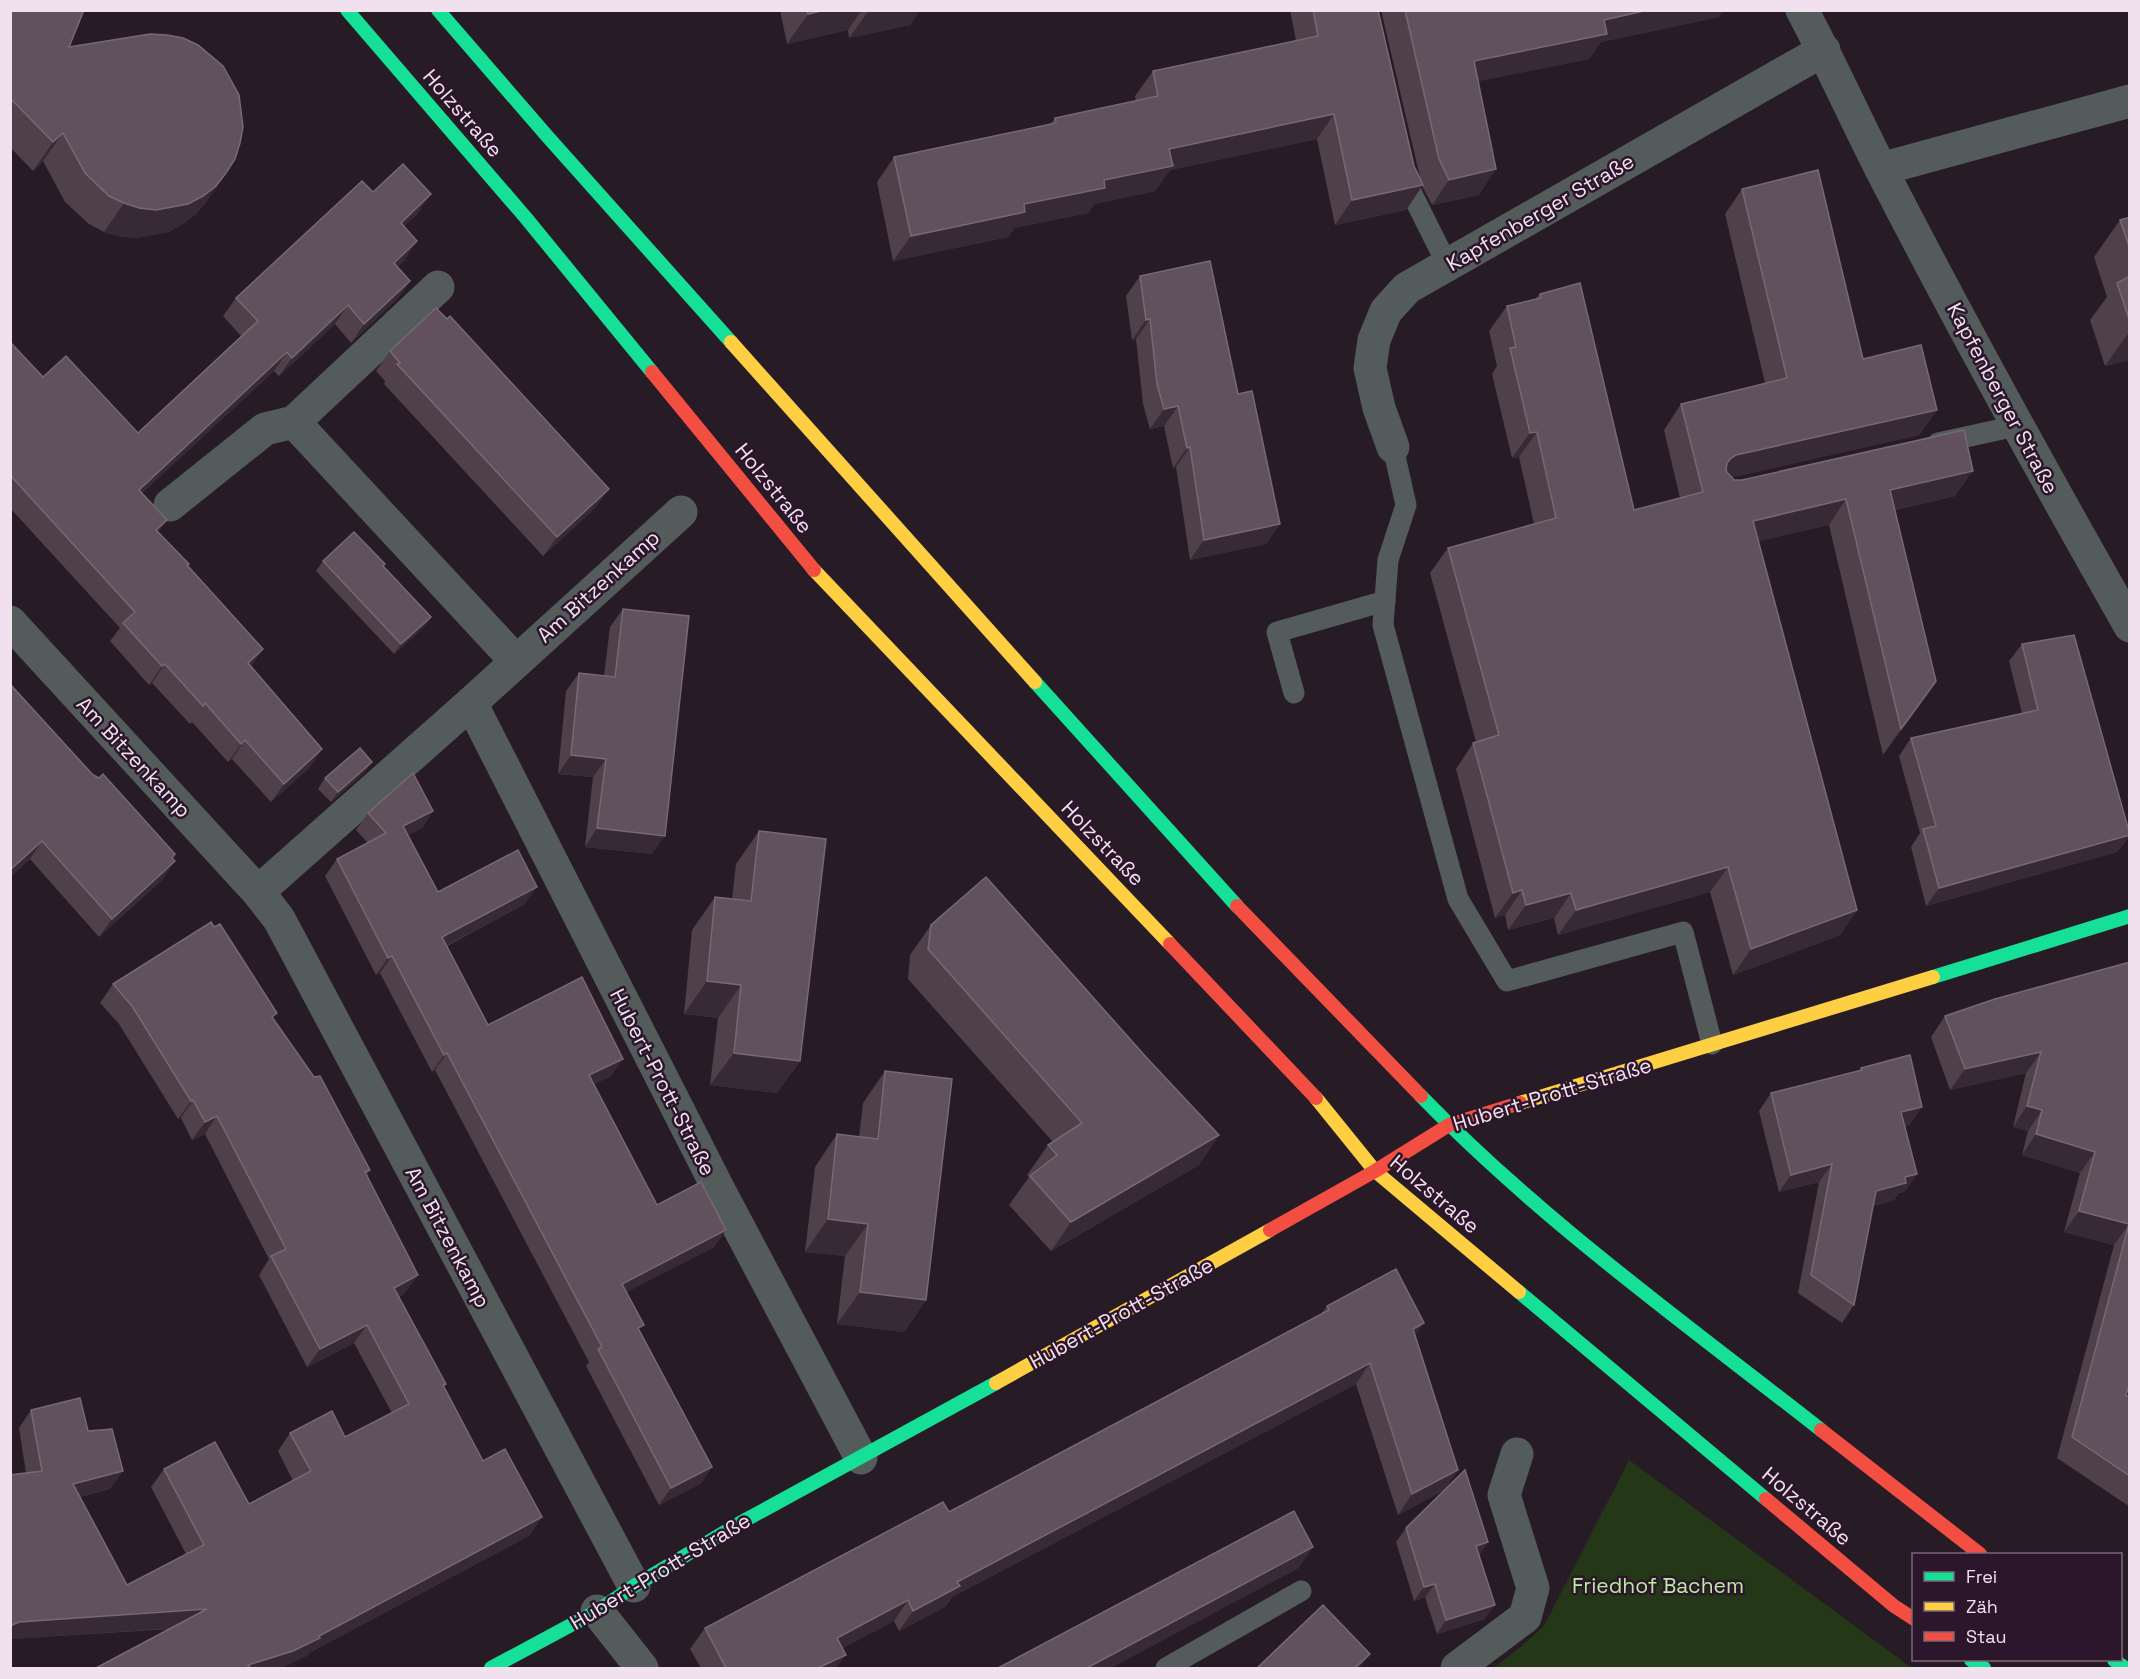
<svg xmlns="http://www.w3.org/2000/svg" width="2140" height="1679" viewBox="0 0 2140 1679" font-family="'Space Grotesk',sans-serif">
<style>
.green{fill:#243817}
.lines{fill:none;stroke-linecap:round;stroke-linejoin:round}
.lane{stroke:#545c5b;stroke-width:21}
.street{stroke:#545c5b;stroke-width:33}
.fast{stroke:#16e098;stroke-width:14}
.slow{stroke:#ffcf43;stroke-width:14}
.jam{stroke:#f24e42;stroke-width:14}
.wall{fill:#4f404a}
.shaded-wall{fill:#382a34}
.building{fill:#61515c;stroke:#776873;stroke-width:1.5}
.labels{text-anchor:middle;dominant-baseline:central;stroke-width:5;stroke-linejoin:round;paint-order:stroke}
.street-label{font-size:21px;fill:#f1e1ef;stroke:#2c162b}
.park-label{font-size:21px;fill:#baec9e;stroke:#2c162b}
</style>
<rect width="100%" height="100%" fill="#271b26"/>
<path class="green" d="M1629 1460 1912 1668H1493L1522 1646 1544 1626Z"/>
<g class="lines">
<g class="lane">
<path d="M1405 172 1409 188 1447 264"/>
<path d="M1938 443 2016 426"/>
<path d="M1393 447 1406 505 1388 560 1383 625 1458 899 1507 981 1683 932 1712 1044"/>
<path d="M1294 693 1277 632 1385 601"/>
<path d="M1166 1668 1301 1591"/>
</g>
<g class="street">
<path d="M1802 10C1830 62 1854 116 1881 169 1960 323 2044 475 2130 626"/>
<path d="M1881 169 2130 101"/>
<path d="M294 422 516 661"/>
<path d="M1393 447 1379 408 1370 368 1374 340 1386 311 1407 288 1824 50"/>
<path d="M170 505 265 429 294 422 438 287"/>
<path d="M10 622 258 892 279 919 634 1586"/>
<path d="M471 703 720 1192 861 1458"/>
<path d="M258 892 471 703 681 512"/>
<path d="M597 1611 642 1668"/>
<path d="M1457 1668 1525 1617 1533 1588 1504 1495 1517 1454"/>
</g>
<g class="fast">
<path d="M347 10 526 218 652 372"/>
<path d="M438 10 547 136 731 342"/>
<path d="M1035 682 1237 906"/>
<path d="M1933 977 2130 916"/>
<path d="M1421 1096C1542 1221 1685 1323 1821 1430"/>
<path d="M1519 1292 1766 1499"/>
<path d="M1971 1660 1984 1668"/>
<path d="M2114 1660 2125 1668"/>
<path d="M491 1668 597 1611 634 1586 740 1523 996 1383"/>
</g>
<g class="slow">
<path d="M731 342 1035 682"/>
<path d="M814 570 1170 944"/>
<path d="M1316 1098 1375 1171 1519 1292"/>
<path d="M1520 1103 1933 977"/>
<path d="M996 1383 1270 1230"/>
</g>
<g class="jam">
<path d="M652 372 814 570"/>
<path d="M1237 906 1421 1096"/>
<path d="M1170 944 1316 1098"/>
<path d="M1270 1230 1375 1171 1449 1125 1520 1103"/>
<path d="M1821 1430 1980 1554"/>
<path d="M1766 1499 1894 1606 1914 1619"/>
</g>
</g>
<g class="wall">
<path d="M10 10 69 47 226 173 206 202 196 214 183 224 168 232 136 238 119 236 104 232 89 224 65 202 43 161 33 171 10 147Z"/>
<path d="M780 10H920L910 25 849 38 848 30 787 44Z"/>
<path d="M1290 10H1378L1414 166 1420 177 1381 10H1723L1719 17 1601 42 1589 59 1478 81 1479 195 1432 205 1422 186 1406 210 1335 225 1317 139 1170 170 1155 191 1094 204 1088 213 1014 228 1008 237 893 261 877 182 894 157 1050 124 1055 118 1136 101 1135 96 1153 71 1296 41Z"/>
<path d="M1742 189 1863 359 1937 410 1919 435 1732 477 1734 480 1955 496 1895 510 1936 681 1883 755 1829 525 1758 541 1857 910 1840 935 1733 975 1710 892 1558 935 1554 918 1508 930 1505 915 1495 918 1456 769 1473 743 1476 742 1430 573 1448 548 1534 524 1519 457 1512 458 1492 374 1497 366 1489 331 1507 306 1535 299 1540 294 1634 510 1680 498 1664 430 1681 404 1765 383 1725 214Z"/>
<path d="M373 192 418 213 404 226 405 260 397 267 410 281 397 299 351 343 335 324 279 376 274 371 142 493 167 520 158 532 189 564 187 566 263 649 251 666 322 749 309 768 271 802 232 759 228 762 192 722 190 724 152 683 149 685 110 641 120 628 10 508V342L43 377 138 433 241 336 223 316 236 298Z"/>
<path d="M2130 217V360L2105 366 2090 320 2107 297 2094 257 2120 220Z"/>
<path d="M1140 276 1238 394 1280 524 1266 544 1190 560 1176 467 1173 468 1164 426 1150 429 1143 404 1136 339 1132 340 1126 296Z"/>
<path d="M390 351 595 508 543 556 384 384 385 381 376 371Z"/>
<path d="M323 561 383 567 431 617 424 627 394 654 316 571Z"/>
<path d="M623 609 652 854 585 847 593 777 558 774 566 691 579 673 604 676 610 627Z"/>
<path d="M2022 644 2130 835 2117 852 1926 906 1911 847 1920 833 1899 756 1911 738 2022 713 2009 661Z"/>
<path d="M10 684 93 775 172 858 163 879 99 937 30 859 10 877Z"/>
<path d="M365 772 331 802 318 789 325 778Z"/>
<path d="M433 811 422 828 408 835 438 892 525 904 447 946 488 1025 611 1076 594 1084 657 1205 726 1230 714 1247 626 1292 639 1331 712 1467 700 1484 659 1505 586 1366 589 1362 435 1070 432 1072 380 973 376 975 325 876 337 859 368 843 356 830 368 813Z"/>
<path d="M759 831 800 1061 777 1093 710 1085 718 1018 684 1014 692 930 715 897 732 899 736 864Z"/>
<path d="M931 925 1146 1057 1219 1135 1199 1165 1051 1251 1009 1205 1029 1177 1027 1175 1048 1145 1053 1142 908 979 910 955Z"/>
<path d="M2130 962V1383L2126 1395 2130 1398V1507L2057 1458 2114 1245 2064 1232 2080 1173 2022 1155 2028 1131 2013 1127 2026 1073 1950 1090 1931 1037 1945 1016Z"/>
<path d="M113 984 273 1018 370 1170 367 1174 405 1293 399 1297 446 1384 444 1387 483 1461 542 1517 529 1536 309 1653 307 1656 170 1629 10 1639V1475L26 1473 19 1428 31 1410 88 1431 110 1489 80 1497 127 1585 186 1554 151 1487 164 1469 249 1504 293 1481 278 1451 290 1433 345 1437 392 1413 354 1343 307 1367 259 1275 269 1259 205 1134 192 1140 181 1118 178 1119 119 1024 100 1003Z"/>
<path d="M1861 1068 1910 1125 1904 1126 1917 1174 1904 1192 1899 1193 1894 1200 1873 1206 1854 1305 1842 1323 1798 1293 1819 1182 1779 1192 1759 1111 1771 1093 1859 1071Z"/>
<path d="M885 1071 926 1300 904 1332 837 1324 845 1256 805 1252 815 1167 837 1134 859 1137 863 1103Z"/>
<path d="M1327 1306 1415 1336 1458 1470 1444 1490 1398 1515 1356 1384 952 1597 945 1607 899 1631 894 1621 842 1648 836 1668H701L690 1649 705 1628 949 1512 1321 1314Z"/>
<path d="M1406 1528 1479 1555 1485 1619 1437 1634 1425 1597 1414 1601 1396 1542Z"/>
</g>
<g class="shaded-wall">
<path d="M825 10H862L848 30 787 44 808 14Z"/>
<path d="M869 10H920L910 25 849 38Z"/>
<path d="M1648 10H1723L1719 17 1601 42 1589 59 1456 86 1474 61 1604 20Z"/>
<path d="M1334 114 1317 139 1170 170 1155 191 1094 204 1088 213 1014 228 1008 237 893 261 911 236 1024 204 1104 180 1169 149Z"/>
<path d="M63 133 43 161 33 171 53 142Z"/>
<path d="M1496 169 1479 195 1432 205 1449 180Z"/>
<path d="M226 173 206 202 196 214 183 224 168 232 136 238 119 236 104 232 124 203Z"/>
<path d="M1423 185 1406 210 1335 225 1352 200Z"/>
<path d="M431 194 418 213 388 242 401 223Z"/>
<path d="M417 241 405 260 381 282 394 263Z"/>
<path d="M410 281 397 299 351 343 364 324Z"/>
<path d="M348 305 335 324 279 376 292 358Z"/>
<path d="M1150 319 1136 339 1132 340 1146 320Z"/>
<path d="M2130 331V360L2105 366Z"/>
<path d="M287 352 274 371 126 508 139 490Z"/>
<path d="M1178 406 1164 426 1150 429 1164 409Z"/>
<path d="M1937 410 1919 435 1718 481 1713 483 1731 458 1736 455Z"/>
<path d="M1537 432 1519 457 1512 458 1530 433Z"/>
<path d="M1190 447 1176 467 1173 468 1187 448Z"/>
<path d="M1973 471 1955 496 1873 515 1890 490Z"/>
<path d="M609 489 595 508 543 556 557 537Z"/>
<path d="M1846 499 1829 525 1735 547 1753 521Z"/>
<path d="M167 520 154 538 156 530Z"/>
<path d="M1280 524 1266 544 1190 560 1204 540Z"/>
<path d="M431 617 424 627 394 654 401 644Z"/>
<path d="M263 649 250 668 248 663Z"/>
<path d="M165 664 152 683 149 685 162 666Z"/>
<path d="M1936 681 1919 707 1883 755 1901 729Z"/>
<path d="M245 740 232 759 228 762 241 744Z"/>
<path d="M322 749 309 768 271 802 284 784Z"/>
<path d="M571 755 606 759 593 777 558 774Z"/>
<path d="M372 762 365 772 331 802 338 792Z"/>
<path d="M433 811 422 828 391 843 403 826Z"/>
<path d="M597 828 665 836 652 854 585 847Z"/>
<path d="M2130 835 2117 852 1926 906 1939 888Z"/>
<path d="M42 841 30 859 10 877V870Z"/>
<path d="M175 861 163 879 99 937 112 919Z"/>
<path d="M1728 867 1710 892 1558 935 1576 910Z"/>
<path d="M537 887 525 904 430 954 442 937Z"/>
<path d="M1522 890 1505 915 1495 918 1513 893Z"/>
<path d="M1571 893 1554 918 1508 930 1526 905Z"/>
<path d="M1857 910 1840 935 1733 975 1751 949Z"/>
<path d="M392 956 380 973 376 975 388 958Z"/>
<path d="M707 981 741 985 718 1018 684 1014Z"/>
<path d="M2041 1052 2026 1073 1950 1090 1965 1069Z"/>
<path d="M447 1053 435 1070 432 1072 444 1055Z"/>
<path d="M734 1053 800 1061 777 1093 710 1085Z"/>
<path d="M623 1059 611 1076 577 1092 589 1075Z"/>
<path d="M193 1100 181 1118 178 1119 191 1101Z"/>
<path d="M2027 1106 2042 1110 2028 1131 2013 1127Z"/>
<path d="M1922 1107 1910 1125 1888 1130 1901 1112Z"/>
<path d="M217 1116 205 1134 192 1140 205 1122Z"/>
<path d="M2036 1134 2095 1152 2080 1173 2022 1155Z"/>
<path d="M1219 1135 1199 1165 1051 1251 1071 1222Z"/>
<path d="M1832 1164 1819 1182 1779 1192 1791 1175Z"/>
<path d="M1917 1174 1904 1192 1899 1193 1894 1200 1864 1208 1876 1191 1905 1177Z"/>
<path d="M2079 1211 2129 1224 2114 1245 2064 1232Z"/>
<path d="M828 1219 868 1224 845 1256 805 1252Z"/>
<path d="M726 1230 714 1247 610 1301 622 1284Z"/>
<path d="M418 1275 405 1293 381 1306 394 1288Z"/>
<path d="M860 1292 926 1300 904 1332 837 1324Z"/>
<path d="M1424 1323 1409 1343 1413 1329Z"/>
<path d="M367 1325 354 1343 307 1367 320 1349Z"/>
<path d="M1370 1363 1356 1384 952 1597 945 1607 899 1631 913 1611 957 1582Z"/>
<path d="M712 1467 700 1484 659 1505 671 1488Z"/>
<path d="M1458 1470 1444 1490 1398 1515 1412 1494Z"/>
<path d="M123 1471 110 1489 60 1502 73 1484Z"/>
<path d="M542 1517 529 1536 309 1653 307 1656 282 1668H246L248 1665 319 1636Z"/>
<path d="M1488 1542 1479 1556 1476 1546Z"/>
<path d="M1313 1547 1299 1568 1111 1668H1087Z"/>
<path d="M1435 1584 1425 1597 1414 1601 1424 1587Z"/>
<path d="M908 1600 894 1621 823 1659 837 1638Z"/>
<path d="M1495 1605 1485 1619 1437 1634 1446 1620Z"/>
<path d="M207 1609 194 1627 10 1639V1626L19 1622Z"/>
<path d="M1370 1654 1360 1668H1355Z"/>
<path d="M846 1655 836 1668H818Z"/>
</g>
<g class="building">
<path d="M10 10H84L69 47 150 34 167 35 183 38 198 45 223 66 239 95 243 127 240 143 235 159 226 173 216 186 203 196 188 204 156 210 139 208 124 203 109 196 85 173 63 133 53 142 10 98Z"/>
<path d="M807 10H825L808 14Z"/>
<path d="M1313 10H1378L1414 166 1423 185 1352 200 1334 114 1169 149 1173 166 1104 180 1105 188 1024 204 1025 212 911 236 894 157 1056 123 1055 118 1158 96 1153 71 1318 36Z"/>
<path d="M1405 10H1648L1604 20 1607 34 1474 61 1496 169 1449 180 1439 159Z"/>
<path d="M403 164 431 194 401 223 417 241 394 263 410 281 364 324 348 305 292 358 287 352 139 490 167 520 156 530 189 564 187 565 263 649 248 663 322 749 284 784 245 740 241 744 205 703 203 706 165 664 162 666 123 623 135 612 10 475V342L43 377 66 356 138 433 258 321 236 298 362 181 373 192Z"/>
<path d="M1818 170 1863 359 1921 345 1937 410 1736 455 1731 458 1727 463 1726 471 1734 480H1742L1964 430 1973 471 1890 490 1936 681 1901 729 1846 499 1753 521 1857 910 1751 949 1728 867 1576 910 1571 893 1526 905 1522 890 1513 893 1473 743 1499 735 1448 548 1556 518 1537 432 1530 433 1510 348 1516 347 1507 306 1541 298 1540 294 1580 283 1634 510 1703 492 1681 404 1787 378 1742 189Z"/>
<path d="M2130 217V249L2120 220Z"/>
<path d="M1210 261 1238 394 1252 391 1280 524 1204 540 1190 447 1187 448 1178 406 1164 409 1157 384 1150 319 1146 320 1140 276Z"/>
<path d="M2130 276V322L2117 283Z"/>
<path d="M436 308 447 319 450 316 609 489 557 537 397 364 400 363 390 351Z"/>
<path d="M354 532 385 564 383 566 431 617 401 644 323 561Z"/>
<path d="M623 609 689 616 665 836 597 828 606 759 571 755 579 673 615 677Z"/>
<path d="M2074 635 2130 835 1939 888 1923 829 1936 826 1911 738 2038 710 2022 644Z"/>
<path d="M10 684 93 775 99 778 103 774 175 854 172 858 175 861 112 919 42 841 10 870Z"/>
<path d="M360 748 372 762 338 792 325 778Z"/>
<path d="M413 773 433 811 403 826 438 892 518 850 537 887 442 937 488 1025 582 977 623 1059 589 1075 657 1205 701 1182 726 1230 622 1284 644 1325 638 1328 712 1467 671 1488 598 1349 602 1347 447 1053 444 1055 392 956 388 958 337 859 386 833 368 813Z"/>
<path d="M759 831 826 839 800 1061 734 1053 741 985 707 981 715 897 751 901Z"/>
<path d="M986 877 1146 1057 1219 1135 1071 1222 1030 1176 1057 1155 1048 1145 1082 1123 928 949 931 925Z"/>
<path d="M211 922 214 927 220 924 277 1013 272 1017 314 1077 320 1076 370 1170 365 1172 418 1275 394 1288 446 1384 443 1385 483 1461 505 1449 542 1517 319 1636 320 1638 293 1651 248 1665 251 1668H96L207 1609 19 1622 10 1626V1475L42 1471 31 1410 80 1398 88 1431 112 1429 123 1471 73 1484 127 1585 204 1545 164 1469 215 1442 249 1504 311 1471 290 1433 332 1411 345 1437 409 1404 367 1325 320 1349 271 1256 286 1249 217 1116 205 1122 193 1100 191 1101 132 1006 113 984Z"/>
<path d="M2130 962V1383L2126 1395 2130 1398V1476L2072 1437 2129 1224 2079 1211 2095 1152 2036 1134 2042 1110 2027 1106 2041 1052 1965 1069 1945 1016 1995 999Z"/>
<path d="M1910 1055 1922 1107 1901 1112 1917 1174 1905 1177 1906 1183 1876 1191 1854 1305 1811 1275 1832 1164 1791 1175 1771 1093 1862 1070 1861 1068Z"/>
<path d="M885 1071 952 1079 926 1300 860 1292 868 1224 828 1219 837 1134 878 1139Z"/>
<path d="M1396 1269 1424 1323 1413 1329 1458 1470 1412 1494 1370 1363 957 1582 960 1586 913 1611 908 1600 837 1638 846 1655 818 1668H726L705 1628 943 1502 949 1512 1329 1310 1327 1306Z"/>
<path d="M1465 1470 1488 1542 1476 1546 1495 1605 1446 1620 1435 1584 1424 1587 1406 1528Z"/>
<path d="M1294 1511 1313 1547 1087 1668H998Z"/>
<path d="M1323 1605 1370 1654 1355 1668H1257Z"/>
</g>
<g class="labels">
<g class="street-label">
<text transform="translate(463 113) rotate(49)">Holzstraße</text>
<text transform="translate(1540 212) rotate(-30)">Kapfenberger Straße</text>
<text transform="translate(2003 398) rotate(62)">Kapfenberger Straße</text>
<text transform="translate(774 488) rotate(51)">Holzstraße</text>
<text transform="translate(598 586) rotate(-42)">Am Bitzenkamp</text>
<text transform="translate(134 757) rotate(47)">Am Bitzenkamp</text>
<text transform="translate(1103 843) rotate(46)">Holzstraße</text>
<text transform="translate(663 1082) rotate(63)">Hubert-Prott-Straße</text>
<text transform="translate(1552 1094) rotate(-17)">Hubert-Prott-Straße</text>
<text transform="translate(1435 1194) rotate(40)">Holzstraße</text>
<text transform="translate(448 1237) rotate(62)">Am Bitzenkamp</text>
<text transform="translate(1121 1313) rotate(-29)">Hubert-Prott-Straße</text>
<text transform="translate(1807 1506) rotate(40)">Holzstraße</text>
<text transform="translate(660 1571) rotate(-31)">Hubert-Prott-Straße</text>
</g>
<g class="park-label">
<text x="1658" y="1585">Friedhof Bachem</text>
</g>
</g>
<rect width="2140" height="1679" fill="none" stroke="#f1e1ef" stroke-width="24"/>
<rect x="1912" y="1553" width="210" height="108" fill="#2c162b" stroke="#7b6779" stroke-width="1.5"/>
<rect x="1924" y="1572" width="30" height="9" fill="#16e098" stroke="#7b6779" stroke-width="1.5"/>
<text x="1966" y="1583" font-size="18" fill="#f1e1ef">Frei</text>
<rect x="1924" y="1602" width="30" height="9" fill="#ffcf43" stroke="#7b6779" stroke-width="1.5"/>
<text x="1966" y="1613" font-size="18" fill="#f1e1ef">Zäh</text>
<rect x="1924" y="1632" width="30" height="9" fill="#f24e42" stroke="#7b6779" stroke-width="1.5"/>
<text x="1966" y="1643" font-size="18" fill="#f1e1ef">Stau</text>
</svg>
